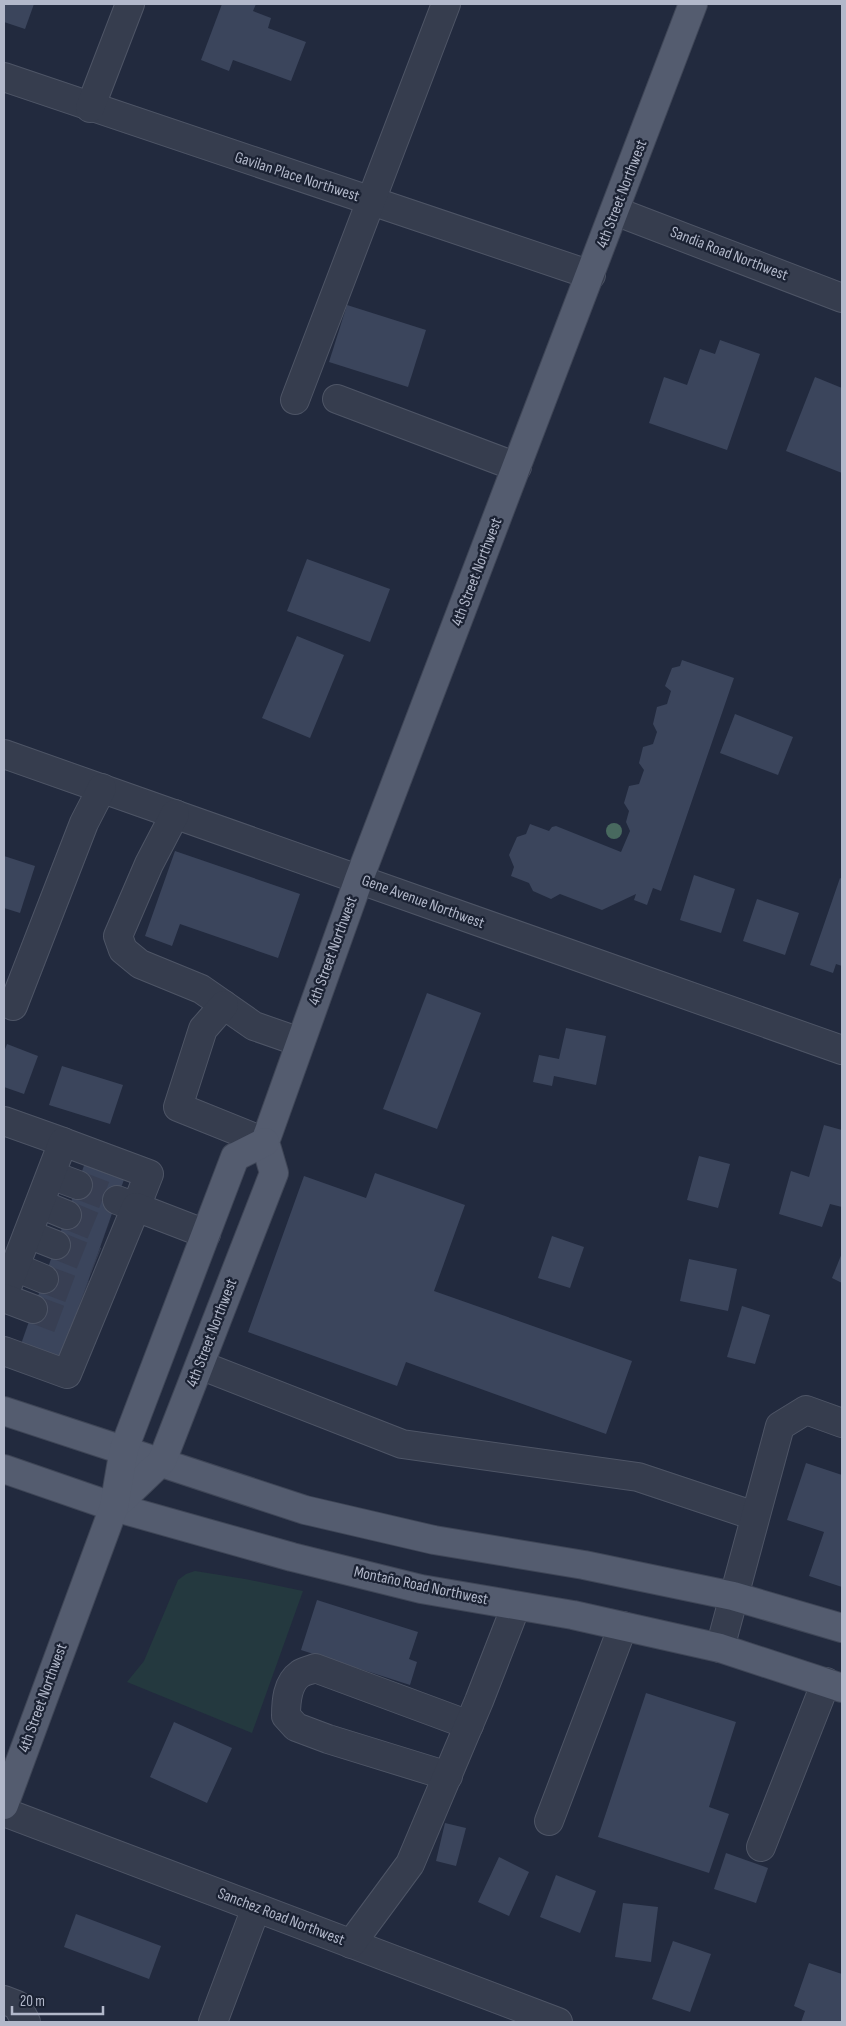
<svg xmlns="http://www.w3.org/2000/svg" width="846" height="2026" viewBox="0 0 846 2026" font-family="'Sofia Sans Condensed',sans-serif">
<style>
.green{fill:#24393f}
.building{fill:#3b455c}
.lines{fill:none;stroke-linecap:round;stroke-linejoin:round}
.minor-tunnel{stroke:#383f53;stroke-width:28;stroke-dasharray:28 14;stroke-linecap:butt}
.minor-casing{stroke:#4e5566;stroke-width:30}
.major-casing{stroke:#3f4657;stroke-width:30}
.minor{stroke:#363d4e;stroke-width:28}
.major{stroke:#545c6f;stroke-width:28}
.tree{fill:#48695f}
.labels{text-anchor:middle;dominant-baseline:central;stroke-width:4.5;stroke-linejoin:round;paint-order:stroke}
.street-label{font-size:16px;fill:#b2b8ca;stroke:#1b2233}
</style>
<rect width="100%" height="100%" fill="#222a3e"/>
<path class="green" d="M195 1571 245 1579 303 1591 252 1733 127 1682 144 1661 178 1580 186 1574Z"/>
<g class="building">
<path d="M4 4H34L25 29 4 22Z"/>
<path d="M222 4H256L253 11 271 18 268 28 306 42 291 81 233 60 229 71 201 60Z"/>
<path d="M347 305 426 330 408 387 329 362Z"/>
<path d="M720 340 760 354 727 450 649 423 664 377 687 385 700 349 715 354Z"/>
<path d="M815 377 842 388V473L786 451Z"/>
<path d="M307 559 390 589 370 642 287 611Z"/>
<path d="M297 636 344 655 310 738 262 718Z"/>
<path d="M682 660 734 678 661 891 653 888 647 905 634 900 636 894 602 910 560 894 551 899 533 891 529 883 511 876 514 867 509 855 517 837 526 834 530 824 549 831 552 827 556 826 621 852 630 831 626 822 629 811 624 803 629 786 639 784 644 770 639 763 643 747 653 744 657 732 653 724 657 707 667 704 671 691 665 686 672 668 680 666Z"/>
<path d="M735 714 793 737 778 775 720 753Z"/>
<path d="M175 851 300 894 278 958 180 924 172 946 145 936Z"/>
<path d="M4 856 35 866 20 913 4 908Z"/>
<path d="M694 875 735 889 721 933 680 920Z"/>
<path d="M840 878 842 879V966L836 964 833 973 810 965Z"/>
<path d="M757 899 799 913 785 955 743 941Z"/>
<path d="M427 993 481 1013 437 1129 383 1109Z"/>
<path d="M566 1028 606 1036 596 1085 554 1076 552 1086 533 1082 539 1055 559 1059Z"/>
<path d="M7 1044 38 1056 24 1094 4 1087V1052Z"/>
<path d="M62 1066 123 1085 110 1124 49 1105Z"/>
<path d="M824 1125 842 1130V1207L830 1204 822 1227 779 1214 791 1171 809 1177Z"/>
<path d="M699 1156 730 1164 718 1208 687 1200Z"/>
<path d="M87 1157 127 1171 60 1361 20 1347Z"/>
<path d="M375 1173 465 1205 434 1291 632 1361 606 1434 406 1362 397 1386 248 1332 304 1176 366 1198Z"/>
<path d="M552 1236 584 1247 570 1288 538 1278Z"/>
<path d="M842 1253V1283L832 1278Z"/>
<path d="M689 1259 737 1269 728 1311 680 1301Z"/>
<path d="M742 1306 770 1315 755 1364 727 1357Z"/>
<path d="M806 1463 842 1475V1587L809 1576 824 1532 787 1520Z"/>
<path d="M317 1600 418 1632 409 1659 417 1662 410 1685 301 1650Z"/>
<path d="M646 1693 736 1722 709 1807 729 1814 709 1873 598 1837Z"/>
<path d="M174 1722 232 1748 207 1803 150 1777Z"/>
<path d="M445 1823 466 1828 456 1866 436 1861Z"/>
<path d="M726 1853 768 1868 756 1903 714 1889Z"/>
<path d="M499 1857 529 1872 509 1916 478 1902Z"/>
<path d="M556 1875 596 1891 580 1933 540 1917Z"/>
<path d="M623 1903 658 1907 651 1962 615 1957Z"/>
<path d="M76 1914 161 1946 149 1979 64 1947Z"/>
<path d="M673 1941 711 1954 690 2012 652 1999Z"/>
<path d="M809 1963 842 1974V2022H801L805 2011 794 2006Z"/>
</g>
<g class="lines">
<g class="minor-tunnel">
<path d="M78 1185 117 1200"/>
<path d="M67 1215 106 1231"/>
<path d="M56 1245 96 1261"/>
<path d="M44 1279 84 1294"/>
<path d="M33 1309 73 1324"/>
</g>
<g class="minor-casing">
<g id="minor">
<path d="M4 77 591 275"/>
<path d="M90 108 130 4"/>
<path d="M615 211 842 298"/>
<path d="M337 399 517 467"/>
<path d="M295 400 446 4"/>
<path d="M4 754 842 1050"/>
<path d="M175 814 149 864 118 936 123 950 140 964 201 989 254 1026 300 1042"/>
<path d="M224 1005 203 1029 178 1107 265 1142"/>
<path d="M13 1006 84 823 102 788"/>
<path d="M4 1121 63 1142"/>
<path d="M51 1175 78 1185"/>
<path d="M40 1204 67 1215"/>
<path d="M28 1234 56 1245"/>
<path d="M15 1267 44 1279"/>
<path d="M4 1295 63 1142 149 1174 136 1207 117 1200"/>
<path d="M4 1298 33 1309"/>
<path d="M4 1351 67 1374 136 1207 206 1234"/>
<path d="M200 1365 402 1444 638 1477 755 1516"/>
<path d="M720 1648 780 1426 806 1410 842 1423"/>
<path d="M448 1776 328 1739 296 1727 286 1716C286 1702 287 1683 300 1674 304 1671 311 1670 315 1668L469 1725"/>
<path d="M4 1812 558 2022"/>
<path d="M549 1821 623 1626"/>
<path d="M761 1847 826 1682"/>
<path d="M351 1944 410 1864 479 1701 516 1606"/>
<path d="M4 2000 17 2005 26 2022"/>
<path d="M213 2022 256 1908"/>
</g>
</g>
<g class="major-casing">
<g id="major">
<path d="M4 1411 305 1510 434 1540 584 1565 733 1596 842 1628"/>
<path d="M4 1469 114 1507 292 1557 421 1589 573 1615 720 1648 842 1688"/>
<path d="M114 1507 162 1461 274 1173 265 1142 359 879 693 4"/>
<path d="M4 1805 114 1507 124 1449 235 1157 265 1142"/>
</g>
</g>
<use href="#minor" class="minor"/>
<use href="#major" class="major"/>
</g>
<circle class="tree" cx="614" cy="831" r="8"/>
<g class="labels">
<g class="street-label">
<text transform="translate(297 177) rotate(18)">Gavilan Place Northwest</text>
<text transform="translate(622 194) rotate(-69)">4th Street Northwest</text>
<text transform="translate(729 254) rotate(21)">Sandia Road Northwest</text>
<text transform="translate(477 572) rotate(-69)">4th Street Northwest</text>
<text transform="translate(423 902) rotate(20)">Gene Avenue Northwest</text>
<text transform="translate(333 951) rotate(-70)">4th Street Northwest</text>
<text transform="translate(212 1333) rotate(-69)">4th Street Northwest</text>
<text transform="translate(421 1586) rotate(12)">Montaño Road Northwest</text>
<text transform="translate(43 1698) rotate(-70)">4th Street Northwest</text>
<text transform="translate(281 1917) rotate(21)">Sanchez Road Northwest</text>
</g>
</g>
<rect width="846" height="2026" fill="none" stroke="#b2b8ca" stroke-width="10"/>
<path d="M12 2006v8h91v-8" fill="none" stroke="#b2b8ca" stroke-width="2.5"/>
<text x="20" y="2006" font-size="15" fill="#b2b8ca" stroke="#1b2233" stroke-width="4" paint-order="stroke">20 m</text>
</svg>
